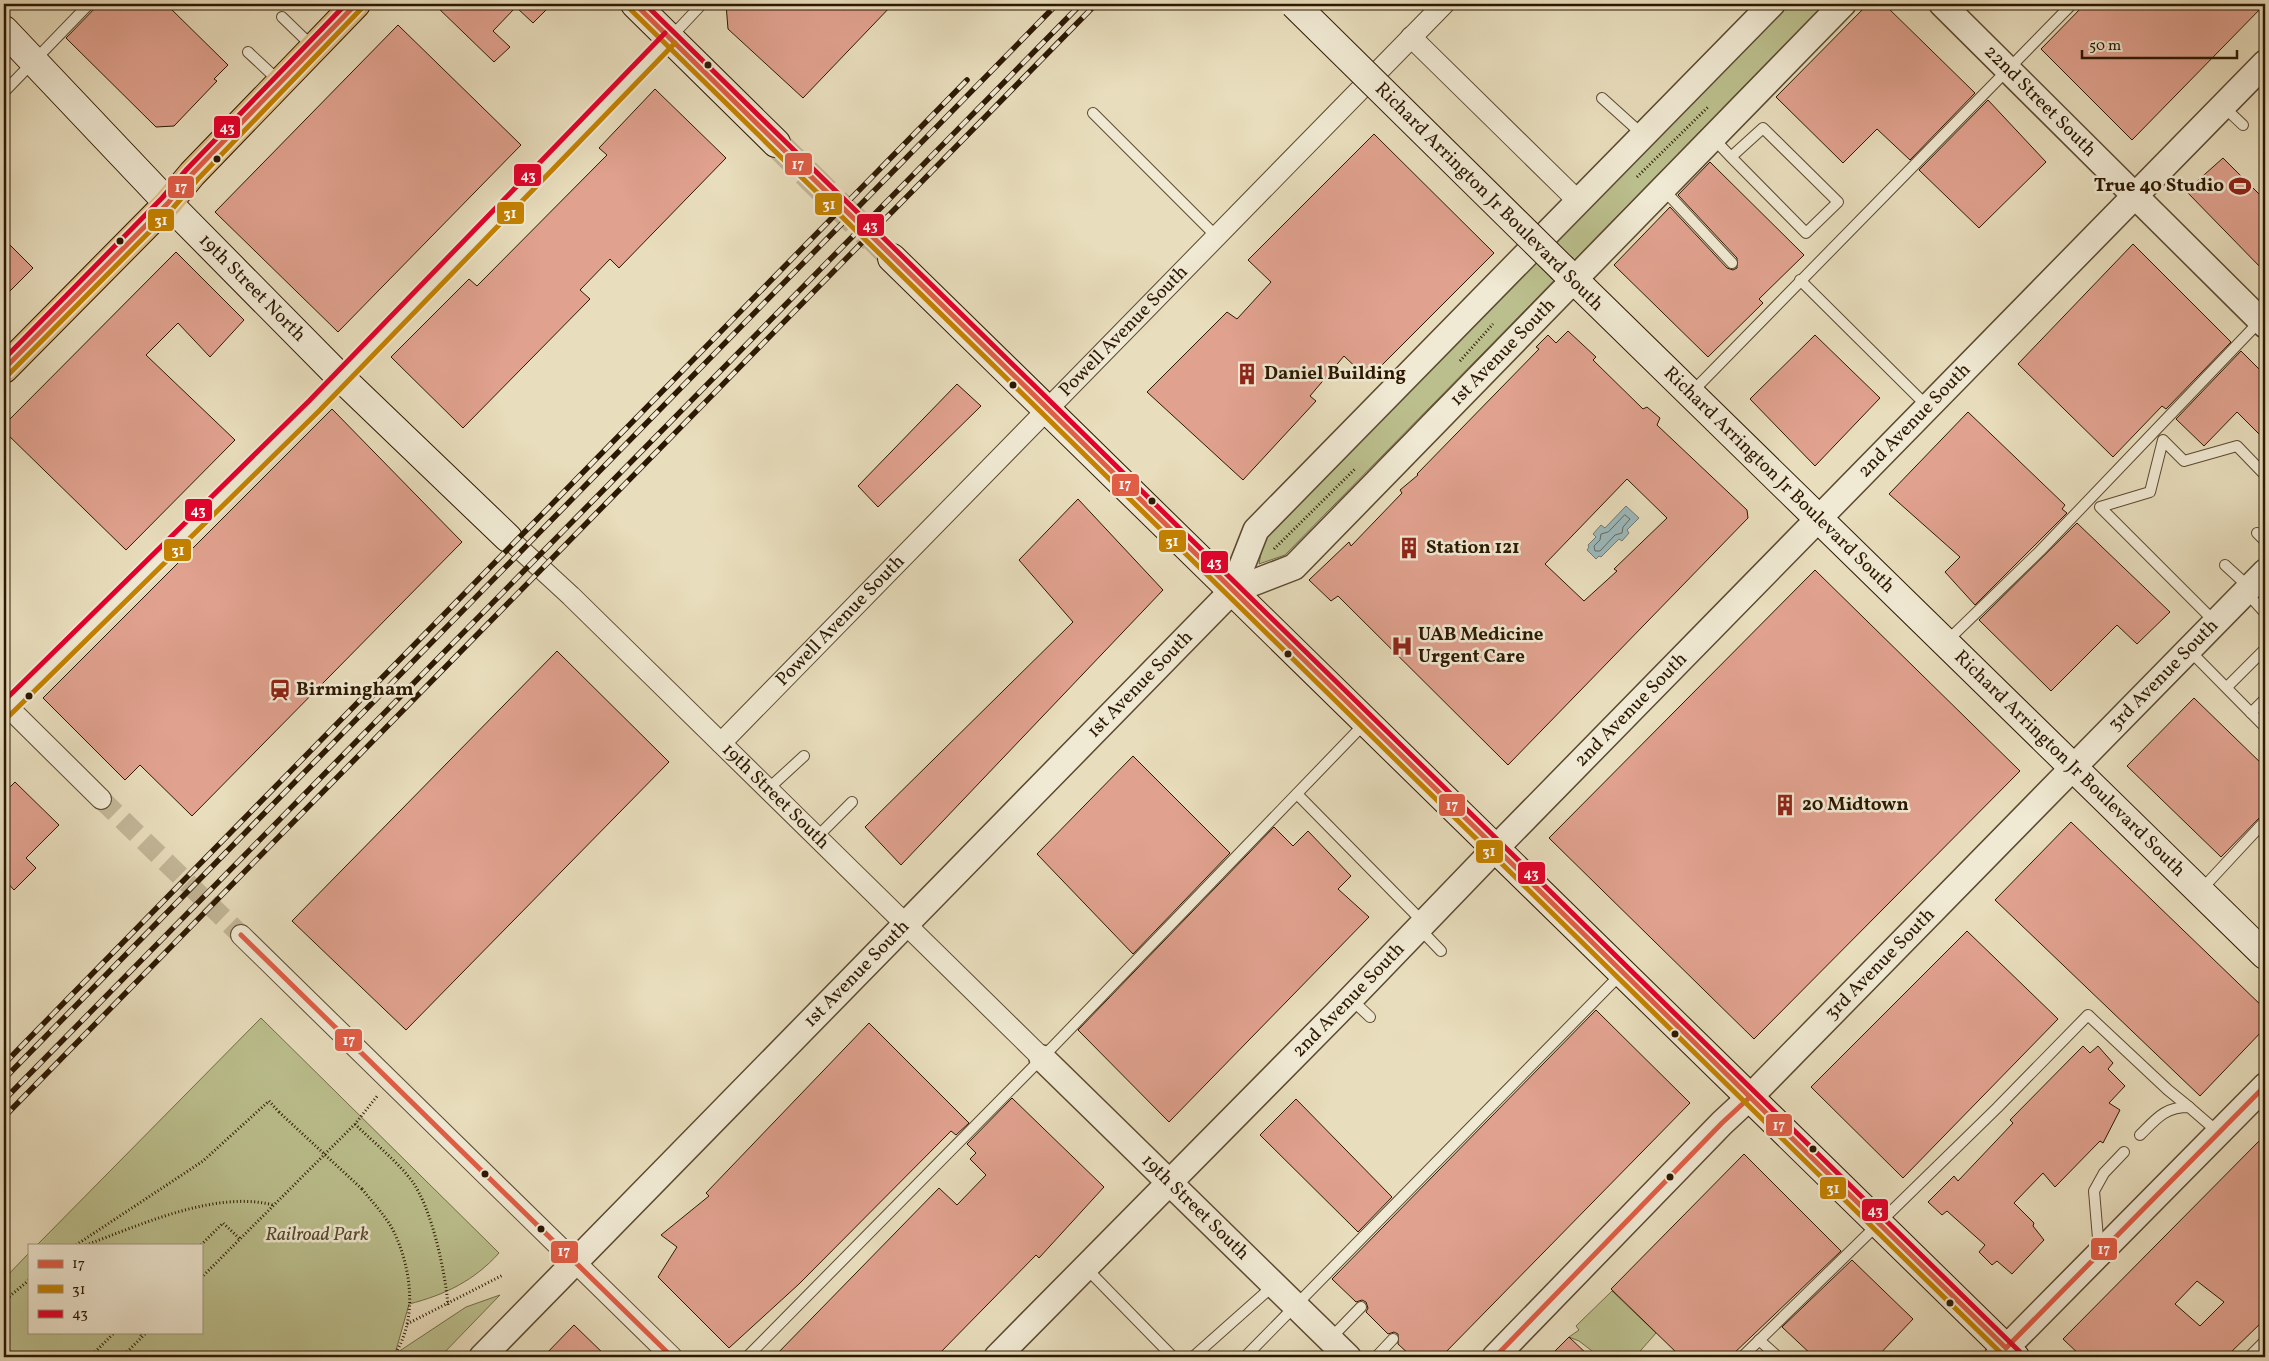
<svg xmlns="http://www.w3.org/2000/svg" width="2269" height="1361" viewBox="0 0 2269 1361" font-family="Vollkorn,serif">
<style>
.green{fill:#bbbf8d;stroke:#746c48}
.water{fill:#9cb9bc;stroke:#6f7972}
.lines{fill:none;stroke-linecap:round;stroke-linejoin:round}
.shore{stroke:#64685f;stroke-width:1}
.building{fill:#e0a18e;stroke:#2c1802;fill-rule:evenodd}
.minor-tunnel{stroke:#c2b697;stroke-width:20;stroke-dasharray:20 10;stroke-linecap:butt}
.tertiary-tunnel{stroke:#c2b697;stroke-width:25;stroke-dasharray:25 12;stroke-linecap:butt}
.secondary-tunnel{stroke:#c2b697;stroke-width:28;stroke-dasharray:28 14;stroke-linecap:butt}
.service-casing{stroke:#5b4930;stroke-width:12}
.minor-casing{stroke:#5b4930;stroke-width:22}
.tertiary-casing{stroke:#5b4930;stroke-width:28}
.secondary-casing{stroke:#2c1802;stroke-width:30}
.primary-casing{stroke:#2c1802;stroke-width:30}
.path{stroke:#2c1802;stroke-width:3;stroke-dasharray:1 2.5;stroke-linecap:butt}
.service{stroke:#f0e9d3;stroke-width:10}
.minor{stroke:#f0e9d3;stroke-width:20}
.tertiary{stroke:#f0e9d3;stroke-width:25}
.secondary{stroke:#f0e9d3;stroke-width:28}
.primary{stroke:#e4be7e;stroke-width:28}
.rail-casing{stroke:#2c1802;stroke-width:5.5}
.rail{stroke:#f0e9d3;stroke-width:4;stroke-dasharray:11;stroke-linecap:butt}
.secondary-bridge-casing{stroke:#2c1802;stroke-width:30;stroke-linecap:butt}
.path-bridge{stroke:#2c1802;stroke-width:3;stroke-dasharray:1 2.5;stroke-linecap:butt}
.secondary-bridge{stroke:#f0e9d3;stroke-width:28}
.bus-1-casing{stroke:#f0e9d3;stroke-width:9}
.bus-2-casing{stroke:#f0e9d3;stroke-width:9}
.bus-3-casing{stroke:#f0e9d3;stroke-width:9}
.bus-1{stroke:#e15d46;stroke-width:5}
.bus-2{stroke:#c48200;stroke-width:5}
.bus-3{stroke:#e4002b;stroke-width:5}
.bus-dot{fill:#2c1802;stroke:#f0e9d3;stroke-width:2}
.labels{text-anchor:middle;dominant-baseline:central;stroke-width:5;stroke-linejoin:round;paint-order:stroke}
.street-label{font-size:19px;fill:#2c1802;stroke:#f0e9d3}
.poi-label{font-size:19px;font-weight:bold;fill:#2c1802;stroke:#f0e9d3;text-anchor:start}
.park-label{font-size:19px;font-style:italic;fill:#574a2c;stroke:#f0e9d3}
.line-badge{stroke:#f0e9d3;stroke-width:2}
.badge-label{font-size:14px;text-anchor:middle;font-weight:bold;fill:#fff}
</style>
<rect width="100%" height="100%" fill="#e8ddbc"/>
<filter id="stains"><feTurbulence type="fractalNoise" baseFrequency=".004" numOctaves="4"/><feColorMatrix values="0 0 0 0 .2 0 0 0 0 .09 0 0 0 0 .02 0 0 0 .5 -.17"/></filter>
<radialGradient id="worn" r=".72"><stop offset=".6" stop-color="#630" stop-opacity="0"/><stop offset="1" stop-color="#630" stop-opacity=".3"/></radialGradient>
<g class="green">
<path d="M1786 4H1825L1285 555 1259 564 1264 537Z"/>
<path d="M261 1018 499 1253C475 1280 445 1295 409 1304L395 1354 466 1307 500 1295 440 1357H4V1279L29 1253V1332H201V1245H37Z"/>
<path d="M1612 1291 1656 1333 1635 1357H1600L1579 1341 1569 1337 1579 1330 1576 1326Z"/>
</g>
<path class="water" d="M1626 506 1639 518 1627 530 1629 533 1622 541 1619 539 1601 557 1599 556 1596 559 1587 550 1589 547 1588 545 1596 537 1593 534 1601 525 1605 528Z"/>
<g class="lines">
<path class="shore" d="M1625 515 1630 519 1623 527 1622 533 1615 535 1600 551H1595L1594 546 1600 540 1601 534 1608 532Z"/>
</g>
<g class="building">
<path d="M99 4H166L228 65 214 79 217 81 174 126 156 127 66 38Z"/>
<path d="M434 4H552L533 23 516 7 493 31 510 47 494 62Z"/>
<path d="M726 4H893L803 98 728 29Z"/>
<path d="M1868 4H1884L1975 93 1910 160 1877 129 1843 163 1776 97Z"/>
<path d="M2085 4H2265L2132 140 2041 49Z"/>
<path d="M398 25 521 145 338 332 215 212Z"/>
<path d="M655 89 726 158 619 268 610 259 580 290 590 299 463 428 391 357 469 279 477 286 607 155 599 148Z"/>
<path d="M1988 100 2046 162 1979 228 1919 170Z"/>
<path d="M1374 134 1494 253 1368 379 1344 356 1310 396 1316 401 1243 480 1147 392 1227 312 1237 319 1271 282 1248 260Z"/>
<path d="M2223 158 2265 200V272L2186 191Z"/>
<path d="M1710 162 1804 255 1759 299 1763 303 1708 357 1614 265 1670 207 1727 268 1733 270 1737 268V258L1678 195Z"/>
<path d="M4 239 33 268 4 297Z"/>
<path d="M2133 244 2231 342 2166 409 2162 406 2113 457 2018 364Z"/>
<path d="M176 252 244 320 210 357 178 323 146 355 235 440 126 550 4 431V425Z"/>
<path d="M1568 331 1596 357 1593 360 1643 409 1647 407 1660 418 1657 425 1747 510 1748 518 1508 765 1338 596 1331 601 1309 580 1349 542 1351 546 1402 493 1400 490 1418 475 1417 474 1539 349 1536 347 1548 335 1556 343ZM1627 479 1667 518 1614 569 1617 571 1584 601 1545 564Z"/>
<path d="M1815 335 1880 398 1815 466 1750 399Z"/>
<path d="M2241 351 2265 375V440L2237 412 2204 446 2176 419Z"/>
<path d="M957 384 981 406 878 507 858 486Z"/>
<path d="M332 409 462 542 192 816 140 765 125 780 43 698Z"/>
<path d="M1968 412 2065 505 2062 509 2067 513 1975 605 1945 572 1960 557 1889 494Z"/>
<path d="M1078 499 1163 590 901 865 865 827 1073 622 1019 560Z"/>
<path d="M2077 523 2170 612 2137 644 2117 625 2051 691 1979 620Z"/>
<path d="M1815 570 2020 771 1754 1039 1549 838Z"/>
<path d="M557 651 669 762 406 1030 292 921Z"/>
<path d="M2194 698 2265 767V812L2221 857 2127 766Z"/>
<path d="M1133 756 1230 853 1133 954 1037 854Z"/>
<path d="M15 782 59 825 26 858 36 868 14 890 4 879V793Z"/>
<path d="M2071 822 2265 1009V1028L2200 1096 1995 900Z"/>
<path d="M1274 827 1293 846 1308 831 1351 876 1338 889 1369 917 1169 1122 1078 1030Z"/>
<path d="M1967 931 2058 1019 1903 1178 1811 1087Z"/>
<path d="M1596 1010 1690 1103 1441 1357H1412L1398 1344V1334L1394 1332 1388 1334 1366 1312 1368 1308 1366 1302 1362 1300 1356 1302 1332 1279Z"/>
<path d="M869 1023 969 1123 956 1135 951 1131 799 1284 729 1348 658 1277 677 1247 661 1235 709 1196 706 1193Z"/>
<path d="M2083 1046 2090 1053 2098 1046 2113 1063 2108 1069 2125 1086 2109 1103 2120 1110 2103 1143 2100 1141 2055 1187 2043 1173 2014 1203 2034 1223 2033 1226 2044 1240 2012 1274 1997 1261 1992 1265 1979 1252 1985 1245 1947 1211 1942 1215 1928 1202 1954 1176 1958 1181 2013 1123 2010 1120Z"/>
<path d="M1012 1098 1104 1187 1039 1258 1036 1255 936 1357H774L939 1188 957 1205 986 1175 970 1159 976 1153 967 1144Z"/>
<path d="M1296 1099 1392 1197 1358 1232 1260 1135Z"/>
<path d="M2265 1135V1319L2226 1357H2082L2063 1339ZM2197 1281 2224 1302 2200 1326 2175 1304Z"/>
<path d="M1744 1154 1841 1251 1730 1357H1681L1611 1289Z"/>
<path d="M1852 1260 1913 1319 1877 1357H1814L1782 1327Z"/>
<path d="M574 1325 607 1357H543Z"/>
<path d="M1569 1337 1590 1357H1549Z"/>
</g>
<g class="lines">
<path class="minor-tunnel" d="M101 799 241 935"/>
<path class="tertiary-tunnel" d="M873 239 892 258"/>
<path class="secondary-tunnel" d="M776 143 873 239"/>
<g class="service-casing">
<g id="service">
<path d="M282 17 313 47"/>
<path d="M671 37 702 4"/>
<path d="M248 52 280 82"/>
<path d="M4 92 89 4"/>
<path d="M1602 98 1643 135"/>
<path d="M2223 106 2243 125"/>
<path d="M1093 113 1216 236"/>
<path d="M1713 138 1731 157 1806 233 1838 202 1763 128 1731 157"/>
<path d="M1663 189 1732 263"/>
<path d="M1800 280 1927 406"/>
<path d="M1692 392 2072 4"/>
<path d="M2257 533 2265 541"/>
<path d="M2225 565 2249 587"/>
<path d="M2246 592 2265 613"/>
<path d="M2215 622 2100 507 2150 492 2163 440 2184 461 2237 446 2265 475"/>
<path d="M1947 641 2040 551 2260 321"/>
<path d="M2189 650 2265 727"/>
<path d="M2227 687 2265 649"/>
<path d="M2251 713 2265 699"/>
<path d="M768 789 804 756"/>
<path d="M1297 794 1423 922"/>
<path d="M817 837 852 802"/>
<path d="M2201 890 2265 821"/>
<path d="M1419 928 1441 951"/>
<path d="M1351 999 1370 1017"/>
<path d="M2140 1135C2157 1118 2165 1107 2189 1107L2219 1133"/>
<path d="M2099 1250 2094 1191 2104 1173 2124 1152"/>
<path d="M1086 1268 1173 1357"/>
<path d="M1330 1339 1361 1307"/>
<path d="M1759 1340 1778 1357"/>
<path d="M747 1357 1042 1058 1366 722"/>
<path d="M1193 1357 1274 1285"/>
<path d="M1245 1357 1621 974"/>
<path d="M1376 1357 1393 1339"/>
<path d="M1742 1357 1997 1108 2088 1015 2168 1090 2189 1107"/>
<path d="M2249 1357 2265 1341"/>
</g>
</g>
<g class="minor-casing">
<g id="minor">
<path d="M1411 37 1578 201"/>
<path id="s1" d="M508 538 571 596 1042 1058"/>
<path d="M8 707 101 799"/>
<path d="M4 711 314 406 670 38"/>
<path id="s2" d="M721 743 1444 4"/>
<path d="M241 935 672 1357"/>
</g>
</g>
<g class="tertiary-casing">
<g id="tertiary">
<path id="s3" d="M1942 4 2265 325"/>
<path id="s4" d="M1232 591 1294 567 1843 4"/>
<path d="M4 703 8 707"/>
<path id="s5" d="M1042 1058 1348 1357"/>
<path id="s6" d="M482 1357 1232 591 1256 530 1772 4"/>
<path id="s7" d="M997 1357 1336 1014 1495 849 2265 63"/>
<path id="s8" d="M1495 1357 1722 1123 1750 1097 2265 572"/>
<path d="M1997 1357 2265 1086"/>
</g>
</g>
<g class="secondary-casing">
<g id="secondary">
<path d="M635 4 776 143"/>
<path id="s9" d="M4 30 168 203 335 372 508 538"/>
<path d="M892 258 2015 1357"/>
<path id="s10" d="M1563 269 2265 955"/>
</g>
</g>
<g class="primary-casing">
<path id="primary" d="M4 369 168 203 192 174 356 4"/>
</g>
<g class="path">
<path d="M1637 177 1709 106"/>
<path d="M1460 361 1493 324"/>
<path d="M1274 549 1355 469"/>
<path d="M355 1124C374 1143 396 1160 412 1181 432 1209 445 1271 448 1305"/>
<path d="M362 1189C373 1203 386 1216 394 1232 412 1270 418 1321 393 1357"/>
<path d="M76 1245 203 1161 269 1101 279 1112"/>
<path d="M86 1245C140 1225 216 1190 273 1205"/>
<path d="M201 1245 223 1223 240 1239"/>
<path d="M201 1278 355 1124 378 1095"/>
<path d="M4 1301 29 1280"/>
<path d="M407 1324 503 1275"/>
<path d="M138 1332 143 1337"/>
<path d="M90 1357 115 1332"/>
<path d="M122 1357 147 1332"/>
</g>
<use href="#service" class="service"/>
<use href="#minor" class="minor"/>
<use href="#tertiary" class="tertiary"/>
<use href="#secondary" class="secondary"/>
<use href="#primary" class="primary"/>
<g class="rail-casing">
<g id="rail">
<path d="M4 1064 967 80"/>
<path d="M4 1079 1057 4"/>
<path d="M4 1100 1081 4"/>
<path d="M4 1117 1096 4"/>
</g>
</g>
<use href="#rail" class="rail"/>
<g class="secondary-bridge-casing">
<path id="secondary-bridge" d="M1294 4 1563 269"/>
</g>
<path class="path-bridge" d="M279 1112 362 1189"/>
<use href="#secondary-bridge" class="secondary-bridge"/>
<g class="bus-1-casing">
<g id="bus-1">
<path d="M635 4 2006 1348 2265 1086"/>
<path d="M4 369 168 203 192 174 356 4"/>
<path d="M241 935 672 1357"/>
<path d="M1495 1357 1722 1123 1750 1097"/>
</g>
</g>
<g class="bus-2-casing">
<g id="bus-2">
<path d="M630 9 2005 1357"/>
<path d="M9 374 173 208 198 179 361 9"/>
<path d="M9 716 319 411 675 43"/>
</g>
</g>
<g class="bus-3-casing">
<g id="bus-3">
<path d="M645 4 2020 1352"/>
<path d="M4 359 162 198 187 169 346 4"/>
<path d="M4 701 309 401 665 33"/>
</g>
</g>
<use href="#bus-1" class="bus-1"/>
<use href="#bus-2" class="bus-2"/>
<use href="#bus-3" class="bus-3"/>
</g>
<defs>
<g id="stadium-bare" transform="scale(1.725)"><path d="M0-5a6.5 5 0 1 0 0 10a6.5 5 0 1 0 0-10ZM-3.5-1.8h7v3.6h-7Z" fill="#8f2418" stroke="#f0e9d3" stroke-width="2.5" paint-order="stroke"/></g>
<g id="building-bare" transform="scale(1.725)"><path d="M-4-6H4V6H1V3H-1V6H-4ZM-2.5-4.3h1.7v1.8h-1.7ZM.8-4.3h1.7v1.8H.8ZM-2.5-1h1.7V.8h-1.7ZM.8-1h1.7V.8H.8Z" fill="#8f2418" stroke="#f0e9d3" stroke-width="2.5" paint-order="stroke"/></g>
<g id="hospital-bare" transform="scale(1.725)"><path d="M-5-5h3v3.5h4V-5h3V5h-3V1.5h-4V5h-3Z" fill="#8f2418" stroke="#f0e9d3" stroke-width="2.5" paint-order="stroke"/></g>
<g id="station-bare" transform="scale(1.725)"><path d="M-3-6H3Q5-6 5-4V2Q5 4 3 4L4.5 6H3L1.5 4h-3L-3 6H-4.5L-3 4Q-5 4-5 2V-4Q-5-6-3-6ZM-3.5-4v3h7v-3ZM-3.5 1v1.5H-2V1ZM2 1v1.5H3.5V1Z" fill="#8f2418" stroke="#f0e9d3" stroke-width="2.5" paint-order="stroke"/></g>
</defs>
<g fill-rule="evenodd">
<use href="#stadium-bare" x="2240" y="186"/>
<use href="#building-bare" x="1247" y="374"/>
<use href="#building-bare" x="1409" y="548"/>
<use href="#hospital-bare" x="1402" y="646"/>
<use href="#station-bare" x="280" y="690"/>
<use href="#building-bare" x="1785" y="805"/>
</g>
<g class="bus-dot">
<circle cx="708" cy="65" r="4.5"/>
<circle cx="217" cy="159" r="4.5"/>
<circle cx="120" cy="241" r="4.5"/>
<circle cx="1013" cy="385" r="4.5"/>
<circle cx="1152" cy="501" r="4.5"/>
<circle cx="1288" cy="654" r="4.5"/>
<circle cx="29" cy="696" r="4.5"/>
<circle cx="1675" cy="1034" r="4.5"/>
<circle cx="1813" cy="1149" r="4.5"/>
<circle cx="485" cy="1174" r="4.5"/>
<circle cx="1670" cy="1177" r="4.5"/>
<circle cx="541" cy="1229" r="4.5"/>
<circle cx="1950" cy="1303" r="4.5"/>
</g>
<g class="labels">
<g class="street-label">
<text stroke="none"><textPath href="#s3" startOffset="138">22nd Street South</textPath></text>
<text transform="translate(1489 197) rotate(45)">Richard Arrington Jr Boulevard South</text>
<text stroke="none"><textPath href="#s9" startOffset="358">19th Street North</textPath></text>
<text stroke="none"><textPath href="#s2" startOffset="576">Powell Avenue South</textPath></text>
<text stroke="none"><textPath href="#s4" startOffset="366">1st Avenue South</textPath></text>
<text stroke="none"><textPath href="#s7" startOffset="1311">2nd Avenue South</textPath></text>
<text stroke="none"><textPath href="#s10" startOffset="302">Richard Arrington Jr Boulevard South</textPath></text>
<text stroke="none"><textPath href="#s2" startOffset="171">Powell Avenue South</textPath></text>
<text stroke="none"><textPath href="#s8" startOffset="955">3rd Avenue South</textPath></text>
<text stroke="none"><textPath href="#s6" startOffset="941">1st Avenue South</textPath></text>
<text stroke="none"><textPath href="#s7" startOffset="906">2nd Avenue South</textPath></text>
<text stroke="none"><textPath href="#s10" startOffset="708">Richard Arrington Jr Boulevard South</textPath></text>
<text stroke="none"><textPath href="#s1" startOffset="372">19th Street South</textPath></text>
<text stroke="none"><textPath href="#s8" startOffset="550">3rd Avenue South</textPath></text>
<text stroke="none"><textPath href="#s6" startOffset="536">1st Avenue South</textPath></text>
<text stroke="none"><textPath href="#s7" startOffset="501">2nd Avenue South</textPath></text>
<text stroke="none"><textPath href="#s5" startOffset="214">19th Street South</textPath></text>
</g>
<g class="poi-label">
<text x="2224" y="186" text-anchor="end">True 40 Studio</text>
<text x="1264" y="374">Daniel Building</text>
<text x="1426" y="548">Station 121</text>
<text x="1418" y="635">UAB Medicine<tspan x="1418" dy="22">Urgent Care</tspan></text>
<text x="296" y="690">Birmingham</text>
<text x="1802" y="805">20 Midtown</text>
</g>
<g class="park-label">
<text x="317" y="1235">Railroad Park</text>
</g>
</g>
<g class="line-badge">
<rect x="213" y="115" width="28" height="24" rx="5" fill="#e4002b"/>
<rect x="784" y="152" width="29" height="24" rx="5" fill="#e15d46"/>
<rect x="513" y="163" width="29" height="24" rx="5" fill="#e4002b"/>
<rect x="167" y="175" width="28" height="24" rx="5" fill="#e15d46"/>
<rect x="814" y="192" width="29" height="24" rx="5" fill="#c48200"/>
<rect x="496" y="201" width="29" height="24" rx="5" fill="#c48200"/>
<rect x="147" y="208" width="28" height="24" rx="5" fill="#c48200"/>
<rect x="856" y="213" width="29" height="24" rx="5" fill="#e4002b"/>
<rect x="1111" y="473" width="29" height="24" rx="5" fill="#e15d46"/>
<rect x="184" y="498" width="29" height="24" rx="5" fill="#e4002b"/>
<rect x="1158" y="529" width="29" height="24" rx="5" fill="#c48200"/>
<rect x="163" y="538" width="29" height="24" rx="5" fill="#c48200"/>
<rect x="1200" y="550" width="29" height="24" rx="5" fill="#e4002b"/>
<rect x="1438" y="793" width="28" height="24" rx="5" fill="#e15d46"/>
<rect x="1475" y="839" width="29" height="25" rx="5" fill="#c48200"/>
<rect x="1517" y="861" width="29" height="24" rx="5" fill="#e4002b"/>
<rect x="334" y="1028" width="29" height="24" rx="5" fill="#e15d46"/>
<rect x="1765" y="1113" width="28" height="24" rx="5" fill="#e15d46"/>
<rect x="1819" y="1176" width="28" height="24" rx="5" fill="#c48200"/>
<rect x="1861" y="1198" width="28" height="24" rx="5" fill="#e4002b"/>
<rect x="2090" y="1237" width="28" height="24" rx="5" fill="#e15d46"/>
<rect x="550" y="1240" width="29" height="24" rx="5" fill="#e15d46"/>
</g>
<g class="badge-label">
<text x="227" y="132">43</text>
<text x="798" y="169">17</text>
<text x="528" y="180">43</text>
<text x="181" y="192">17</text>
<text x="829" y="209">31</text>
<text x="510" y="218">31</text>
<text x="161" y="225">31</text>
<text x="870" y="230">43</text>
<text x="1125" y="489">17</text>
<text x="198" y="515">43</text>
<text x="1172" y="546">31</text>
<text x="178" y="555">31</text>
<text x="1214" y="567">43</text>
<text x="1452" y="810">17</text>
<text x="1489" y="856">31</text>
<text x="1531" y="878">43</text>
<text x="349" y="1045">17</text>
<text x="1779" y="1130">17</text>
<text x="1833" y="1193">31</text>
<text x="1875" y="1215">43</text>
<text x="2104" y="1254">17</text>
<text x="564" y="1256">17</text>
</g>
<rect width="2269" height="1361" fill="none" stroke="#e8ddbc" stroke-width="20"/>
<rect x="5" y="5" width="2259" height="1351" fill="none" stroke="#2c1802" stroke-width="2.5"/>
<rect x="10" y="10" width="2249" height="1341" fill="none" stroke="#2c1802"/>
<rect x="28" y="1244" width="175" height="90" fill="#f0e9d3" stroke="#a2957f"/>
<rect x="38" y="1260" width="25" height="8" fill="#e15d46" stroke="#a2957f"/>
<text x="72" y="1268" font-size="15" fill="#2c1802">17</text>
<rect x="38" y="1285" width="25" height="8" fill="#c48200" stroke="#a2957f"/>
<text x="72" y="1294" font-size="15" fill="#2c1802">31</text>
<rect x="38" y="1310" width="25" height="8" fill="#e4002b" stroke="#a2957f"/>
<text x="72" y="1318" font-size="15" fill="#2c1802">43</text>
<path d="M2082 50v8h155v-8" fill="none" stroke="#2c1802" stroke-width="2.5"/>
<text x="2089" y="50" font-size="15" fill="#2c1802" stroke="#f0e9d3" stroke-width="4" paint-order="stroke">50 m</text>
<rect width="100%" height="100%" filter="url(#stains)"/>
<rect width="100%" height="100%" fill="url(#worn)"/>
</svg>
